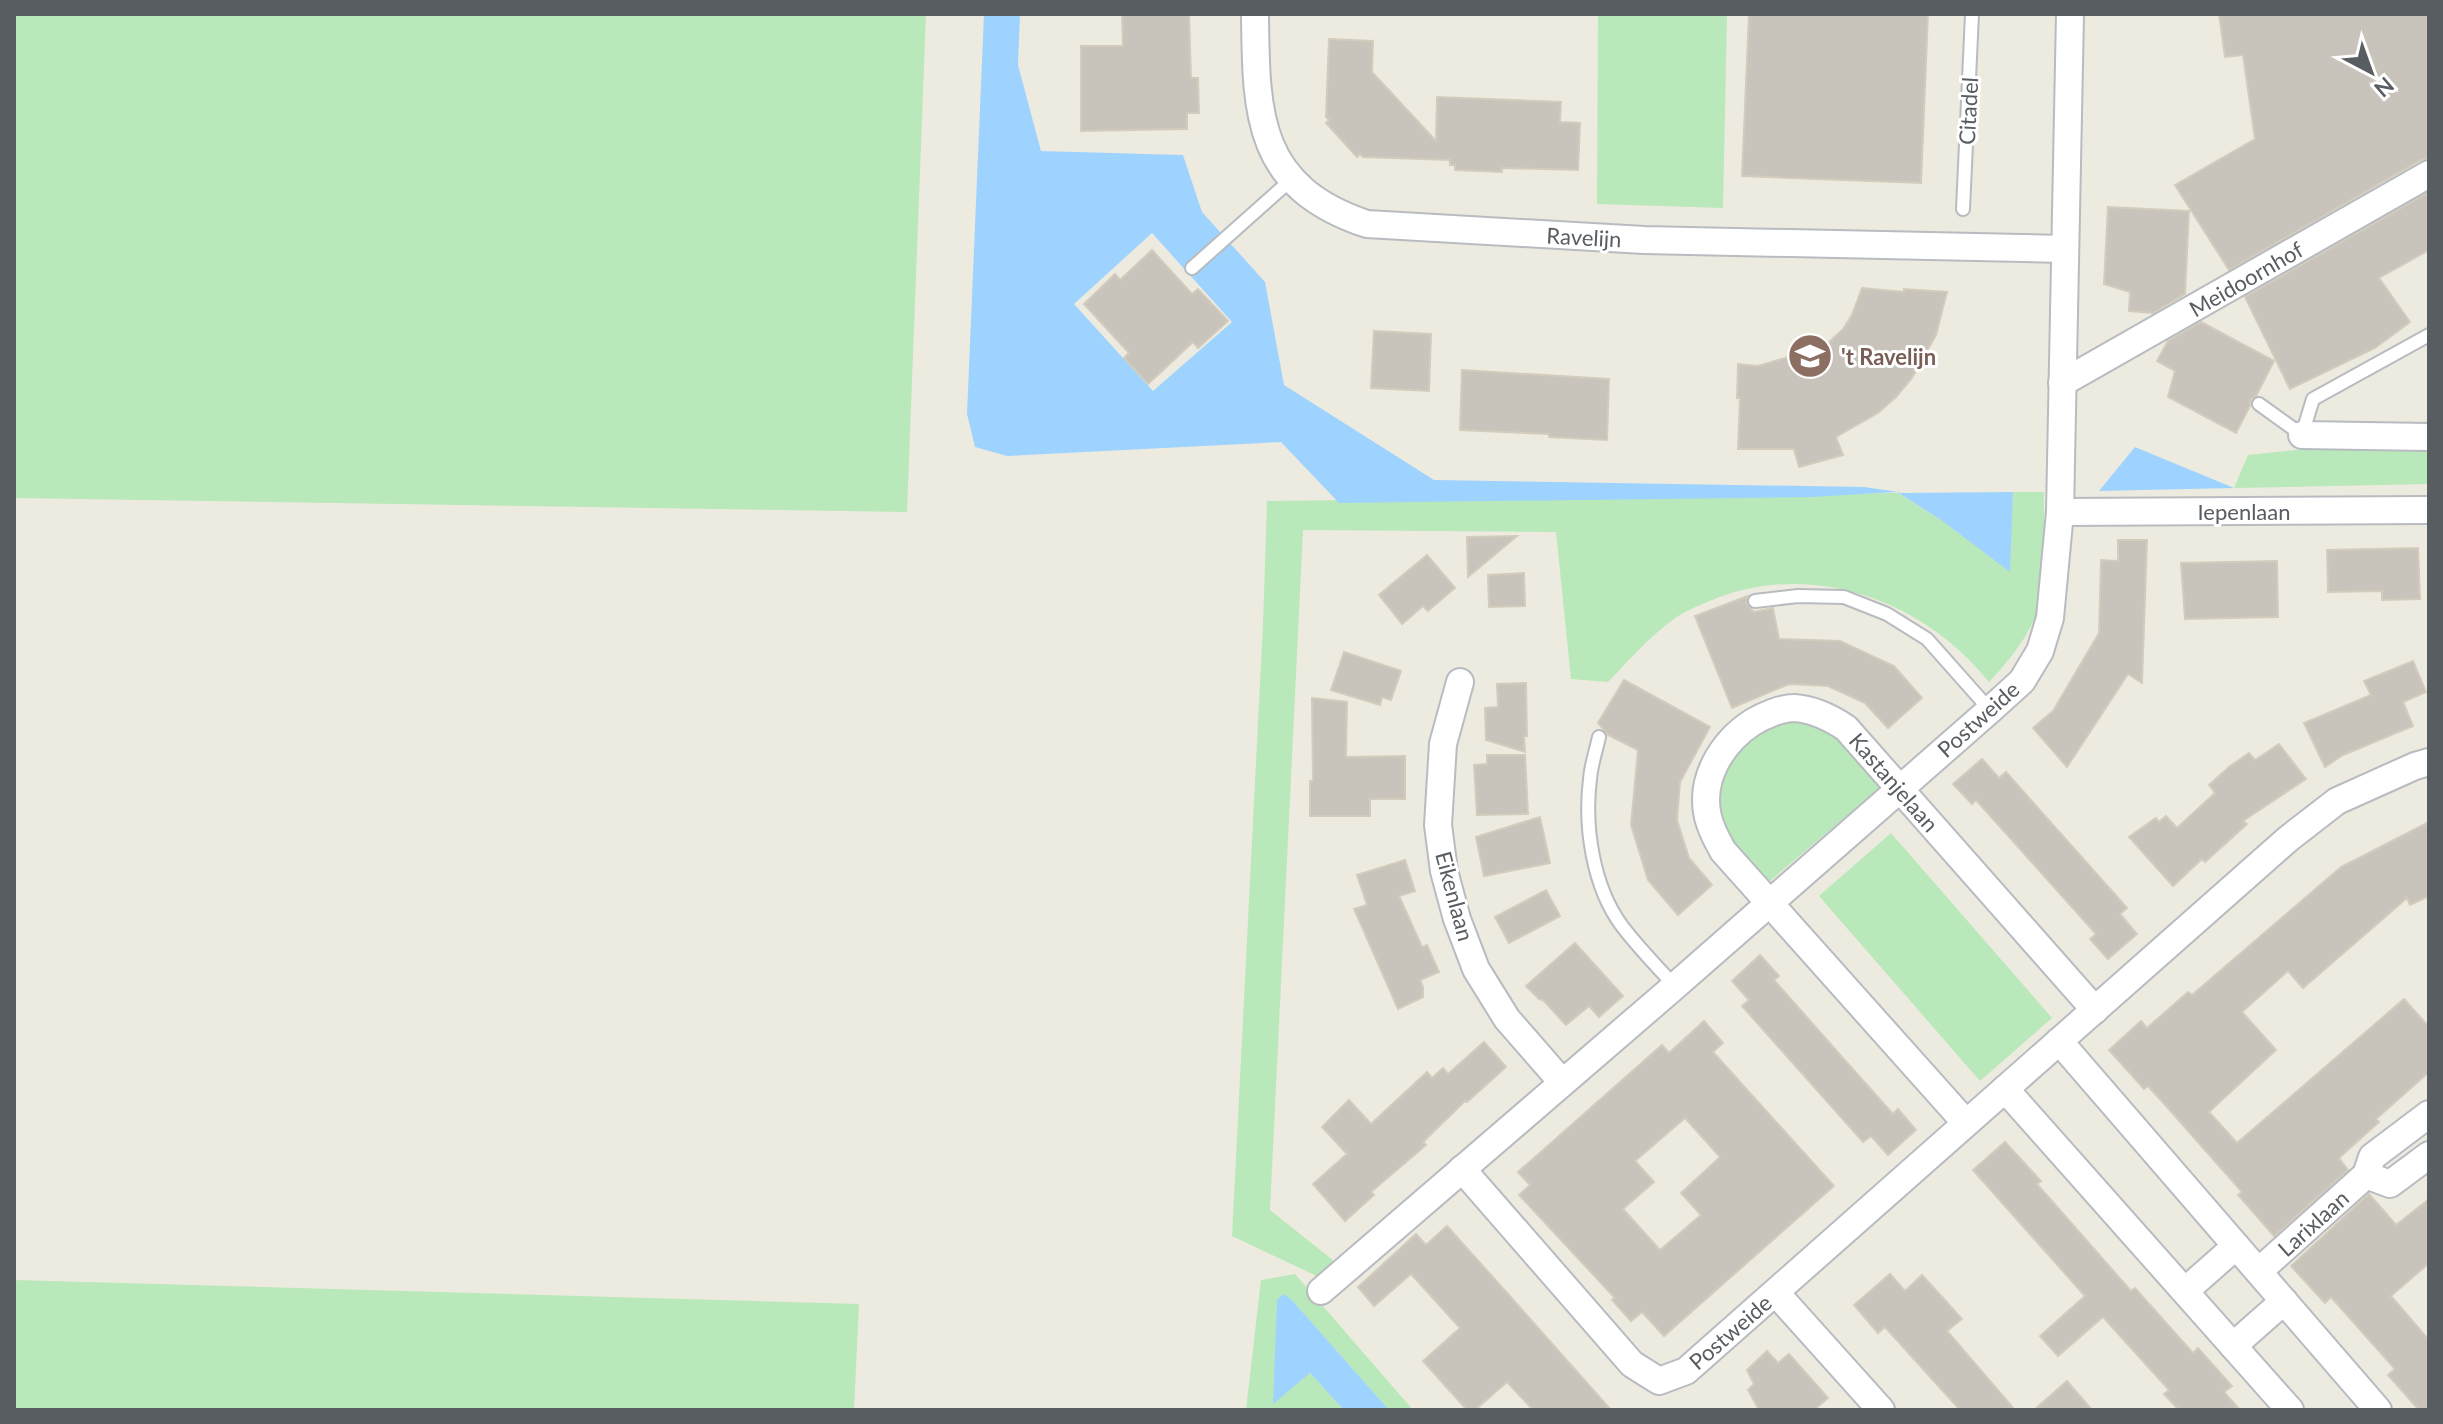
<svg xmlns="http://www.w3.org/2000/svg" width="2443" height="1424" viewBox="0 0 2443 1424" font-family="Lato,sans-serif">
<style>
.green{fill:#b9e8ba}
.water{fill:#9ed3ff;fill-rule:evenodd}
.building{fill:#c8c4bc;stroke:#d3ccbd;stroke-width:2;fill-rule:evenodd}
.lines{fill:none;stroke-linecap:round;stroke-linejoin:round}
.lane-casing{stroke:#b8bbc0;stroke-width:16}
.street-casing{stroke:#b8bbc0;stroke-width:30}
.lane{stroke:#fff;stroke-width:12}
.street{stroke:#fff;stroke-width:26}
.labels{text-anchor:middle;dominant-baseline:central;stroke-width:6;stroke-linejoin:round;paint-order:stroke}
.street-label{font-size:22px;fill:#585d62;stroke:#fff}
.education-label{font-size:22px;font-weight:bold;fill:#785e54;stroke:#fff;text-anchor:start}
</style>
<rect width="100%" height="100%" fill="#edebdf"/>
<g class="green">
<path d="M14 14H926L907 512 14 498Z"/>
<path d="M1598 14H1727L1723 208 1597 204Z"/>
<path d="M2331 446 2429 447V484L2234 488 2248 455Z"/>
<path d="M2013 492H2044C2043 530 2049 587 2033 622 2022 645 2005 665 1989 682 1924 600 1812 559 1712 600 1700 605 1685 611 1674 619 1650 636 1629 660 1608 682L1571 679 1556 532 1303 530 1270 1210 1339 1265 1323 1279 1232 1236 1263 624 1267 501 1898 493 1941 520 2009 571Z"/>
<path d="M1794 722 1813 725 1832 731 1884 784 1764 886 1729 848 1716 813 1719 775 1742 742 1775 725Z"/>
<path d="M1891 833 2052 1018 1980 1081 1819 896Z"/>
<path d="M1295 1274 1413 1410H1389L1291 1299 1273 1403 1310 1373 1344 1410H1246L1261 1280Z"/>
<path d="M14 1280 859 1304 854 1410H14Z"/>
</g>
<g class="water">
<path d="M984 14H1020L1018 65 1041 151 1183 155 1202 212 1265 282 1284 385 1434 480 1864 487 1899 492 1900 493 2013 492 2010 572 1941 520 1897 492 1811 497 1339 503 1281 442 1007 456 975 447 967 414ZM1152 233 1232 322 1153 391 1074 304Z"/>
<path d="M2135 447 2234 488 2099 491Z"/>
<path d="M1283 1294 1291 1299 1389 1410H1344L1310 1373 1273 1404 1277 1300Z"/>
</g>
<g class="building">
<path d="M1122 14H1189L1191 78H1198L1199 113H1187V129L1081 131V46H1123Z"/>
<path d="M1749 14H1928L1921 183 1742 176Z"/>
<path d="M2219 14H2429V158L2421 160 2229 270 2175 185 2255 139 2243 55 2225 57Z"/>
<path d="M1329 39 1373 41 1372 72 1436 141 1437 97 1561 102 1560 122 1580 123 1578 170 1502 168V172L1455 170V165H1450V160L1363 157 1360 154 1357 157 1326 123 1329 120 1326 117Z"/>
<path d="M2429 192V250L2379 278 2410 322 2375 348 2290 389 2245 297Z"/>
<path d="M2108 207 2189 211 2185 294 2153 313 2129 311 2130 292 2104 284Z"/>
<path d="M1152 250 1192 294 1198 289 1228 321 1198 348 1193 342 1148 384 1124 358 1129 353 1084 304 1115 274 1120 280Z"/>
<path d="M1862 288 1904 292V289L1947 292 1936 335 1912 378 1896 397 1878 413 1836 437 1843 455 1799 467 1794 449H1738L1740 398H1737L1738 364 1758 366 1825 346 1843 329 1852 315Z"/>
<path d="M2201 322 2274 361 2256 396 2251 399 2250 406 2236 433 2168 397 2175 371 2157 361 2168 341Z"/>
<path d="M1374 331 1431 334 1429 391 1371 388Z"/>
<path d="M1462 370 1609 379 1607 440 1549 437V434L1460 430Z"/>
<path d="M1517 536 1468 577 1467 537Z"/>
<path d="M2118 540H2147L2142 683 2128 674 2067 767 2033 728 2053 711 2099 633 2101 560 2118 561Z"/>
<path d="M2418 548 2420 599 2382 600V591L2328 592 2327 550Z"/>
<path d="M1427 555 1455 588 1428 611 1423 606 1402 624 1379 595Z"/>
<path d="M2277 561 2278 617 2185 619 2181 563Z"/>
<path d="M1524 573 1525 606 1489 607 1488 575Z"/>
<path d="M1748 596 1746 603 1754 612 1773 608 1779 639 1840 641 1894 666 1922 698 1888 728 1865 703 1828 686 1789 684 1732 708 1695 616Z"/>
<path d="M1344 652 1401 671 1391 700 1382 697 1380 705 1331 690Z"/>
<path d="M2413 661 2426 692 2403 702 2413 726 2343 755 2325 767 2304 723 2371 695 2364 681Z"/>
<path d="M1624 680 1710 727 1680 782 1677 820 1689 858 1712 885 1678 915 1648 880 1631 825 1638 750 1608 735 1598 723Z"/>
<path d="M1526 683 1527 736H1524L1525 752 1486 740 1485 708 1498 707 1497 684Z"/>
<path d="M1312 698 1347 702 1346 757 1405 756V799H1370V816H1310V781H1313Z"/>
<path d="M2279 744 2306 779 2243 821 2247 824 2205 862 2202 859 2173 886 2129 837 2156 818 2159 822 2166 816 2177 828 2215 793 2209 785 2229 767 2249 753 2255 760Z"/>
<path d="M1487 755H1525L1528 814 1477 815 1474 765 1487 764Z"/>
<path d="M1982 759 1999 778 2006 772 2127 908 2120 914 2137 934 2108 959 2090 939 2096 934 1976 800 1972 804 1953 784Z"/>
<path d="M1540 817 1550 863 1484 876 1476 837Z"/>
<path d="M2429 822V896L2410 905 2407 898 2303 988 2288 971 2242 1012 2276 1050 2209 1112 2237 1143 2404 999 2429 1027V1072L2376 1119 2379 1122 2339 1158 2348 1170 2274 1236 2238 1195 2242 1192 2167 1107 2148 1086 2144 1089 2109 1050 2141 1021 2147 1028 2188 992 2192 995 2341 867Z"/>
<path d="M1405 860 1415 891 1399 896 1422 947 1427 945 1439 972 1420 980 1423 987V997L1398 1009 1354 909 1367 905 1357 875Z"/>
<path d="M1546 890 1560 916 1509 943 1495 917Z"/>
<path d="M1575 943 1623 996 1599 1017 1589 1006 1566 1025 1543 1000 1539 999 1526 986Z"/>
<path d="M1760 955 1779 976 1774 980 1842 1057 1893 1114 1898 1109 1916 1130 1888 1155 1871 1136 1863 1142 1742 1006 1749 1000 1732 981Z"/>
<path d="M1704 1021 1723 1043 1713 1052 1834 1186 1664 1336 1642 1312 1631 1321 1612 1300 1615 1298 1519 1195 1530 1185 1518 1172 1662 1045 1669 1053ZM1685 1118 1720 1157 1681 1193 1701 1215 1660 1250 1623 1209 1654 1182 1635 1161Z"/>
<path d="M1484 1042 1506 1067 1467 1102 1465 1101 1423 1142 1426 1145 1371 1192 1374 1195 1345 1221 1313 1184 1347 1154 1322 1127 1349 1100 1371 1124 1427 1072 1432 1078 1443 1068 1448 1074Z"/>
<path d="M2005 1142 2041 1181 2037 1184 2131 1291 2135 1288 2193 1353 2198 1348 2232 1386 2224 1392 2240 1410H2179L2164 1394 2169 1390 2103 1317 2058 1356 2040 1336 2085 1296 1973 1170Z"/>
<path d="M2369 1194 2396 1225 2429 1199V1263L2391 1296 2429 1340V1410H2419L2388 1375 2395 1369 2331 1297 2325 1303 2291 1266Z"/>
<path d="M1447 1226 1517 1304 1611 1410H1533L1507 1382 1475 1410H1467L1423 1361 1460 1328 1411 1274 1374 1306 1358 1287 1416 1234 1426 1245Z"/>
<path d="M1890 1274 1905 1291 1922 1275 1962 1319 1947 1331 2015 1410H1960L1885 1327 1878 1333 1854 1305Z"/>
<path d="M1767 1351 1778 1363 1789 1354 1828 1398 1814 1410H1759L1748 1390 1754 1384 1747 1370Z"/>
<path d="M2067 1381 2092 1410H2034Z"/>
</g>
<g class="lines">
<g class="lane-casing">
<g id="lane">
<path d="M1963 209 1972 14"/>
<path d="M1192 268 1292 179"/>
<path d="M2259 404 2302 435 2313 399 2429 335"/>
<path d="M1755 601 1798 596 1844 597 1887 614 1927 639 1990 710"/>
<path d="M1599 737C1596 751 1591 765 1590 779 1584 827 1593 887 1622 926 1638 947 1657 967 1675 986"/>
</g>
</g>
<g class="street-casing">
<g id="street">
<path d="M1255 14C1256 115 1256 187 1367 224L1644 240 2064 249"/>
<path d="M2062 383 2429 174"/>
<path d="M2302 435 2429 437"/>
<path d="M2060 512 2429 510"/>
<path d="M1460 682 1443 744 1438 825 1444 871 1457 919 1476 969 1507 1019 1562 1082"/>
<path d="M2059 1041 2378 1410"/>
<path d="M2005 1089 2290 1410"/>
<path d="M1966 1123 1723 851C1717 840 1711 830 1708 817 1699 779 1722 742 1753 722 1763 716 1781 708 1794 708 1812 709 1831 718 1846 728L2095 1010"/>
<path d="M1462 1169 1632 1364 1659 1381 1686 1371 2288 839 2337 801 2415 766 2429 762"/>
<path d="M2366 1175 2390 1184 2429 1155"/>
<path d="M2259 1271 2366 1175 2372 1157 2429 1114"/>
<path d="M1321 1291 1675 986 1990 710 2022 681 2040 651 2050 618 2060 512 2070 14"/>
<path d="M2185 1291 2236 1246"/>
<path d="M1776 1293 1881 1410"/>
<path d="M2233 1346 2284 1301"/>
</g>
</g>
<use href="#lane" class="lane"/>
<use href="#street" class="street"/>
</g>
<defs>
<g id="school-disc" transform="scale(2.3)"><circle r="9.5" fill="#8d6e63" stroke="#fff"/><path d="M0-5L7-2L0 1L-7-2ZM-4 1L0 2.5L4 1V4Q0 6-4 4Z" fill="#fff"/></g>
</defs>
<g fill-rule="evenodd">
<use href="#school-disc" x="1810" y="356"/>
</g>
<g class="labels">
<g class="street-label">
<text transform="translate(1968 111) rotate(-87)">Citadel</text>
<text transform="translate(1584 237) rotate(3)">Ravelijn</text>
<text transform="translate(2246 279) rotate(-30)">Meidoornhof</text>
<text x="2244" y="511">Iepenlaan</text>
<text transform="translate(1978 719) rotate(-42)">Postweide</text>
<text transform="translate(1894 782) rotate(49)">Kastanjelaan</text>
<text transform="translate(1455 896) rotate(75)">Eikenlaan</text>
<text transform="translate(2313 1223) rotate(-42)">Larixlaan</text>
<text transform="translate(1730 1332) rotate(-41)">Postweide</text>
</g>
<g class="education-label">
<text x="1841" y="356">'t Ravelijn</text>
</g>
</g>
<rect width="2443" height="1424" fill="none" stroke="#585d62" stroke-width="32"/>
<g transform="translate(2371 72) rotate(139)" stroke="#ffffff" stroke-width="6" paint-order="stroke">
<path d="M0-6L14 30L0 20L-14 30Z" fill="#585d62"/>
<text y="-12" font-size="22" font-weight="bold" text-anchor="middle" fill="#585d62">N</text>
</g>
</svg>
